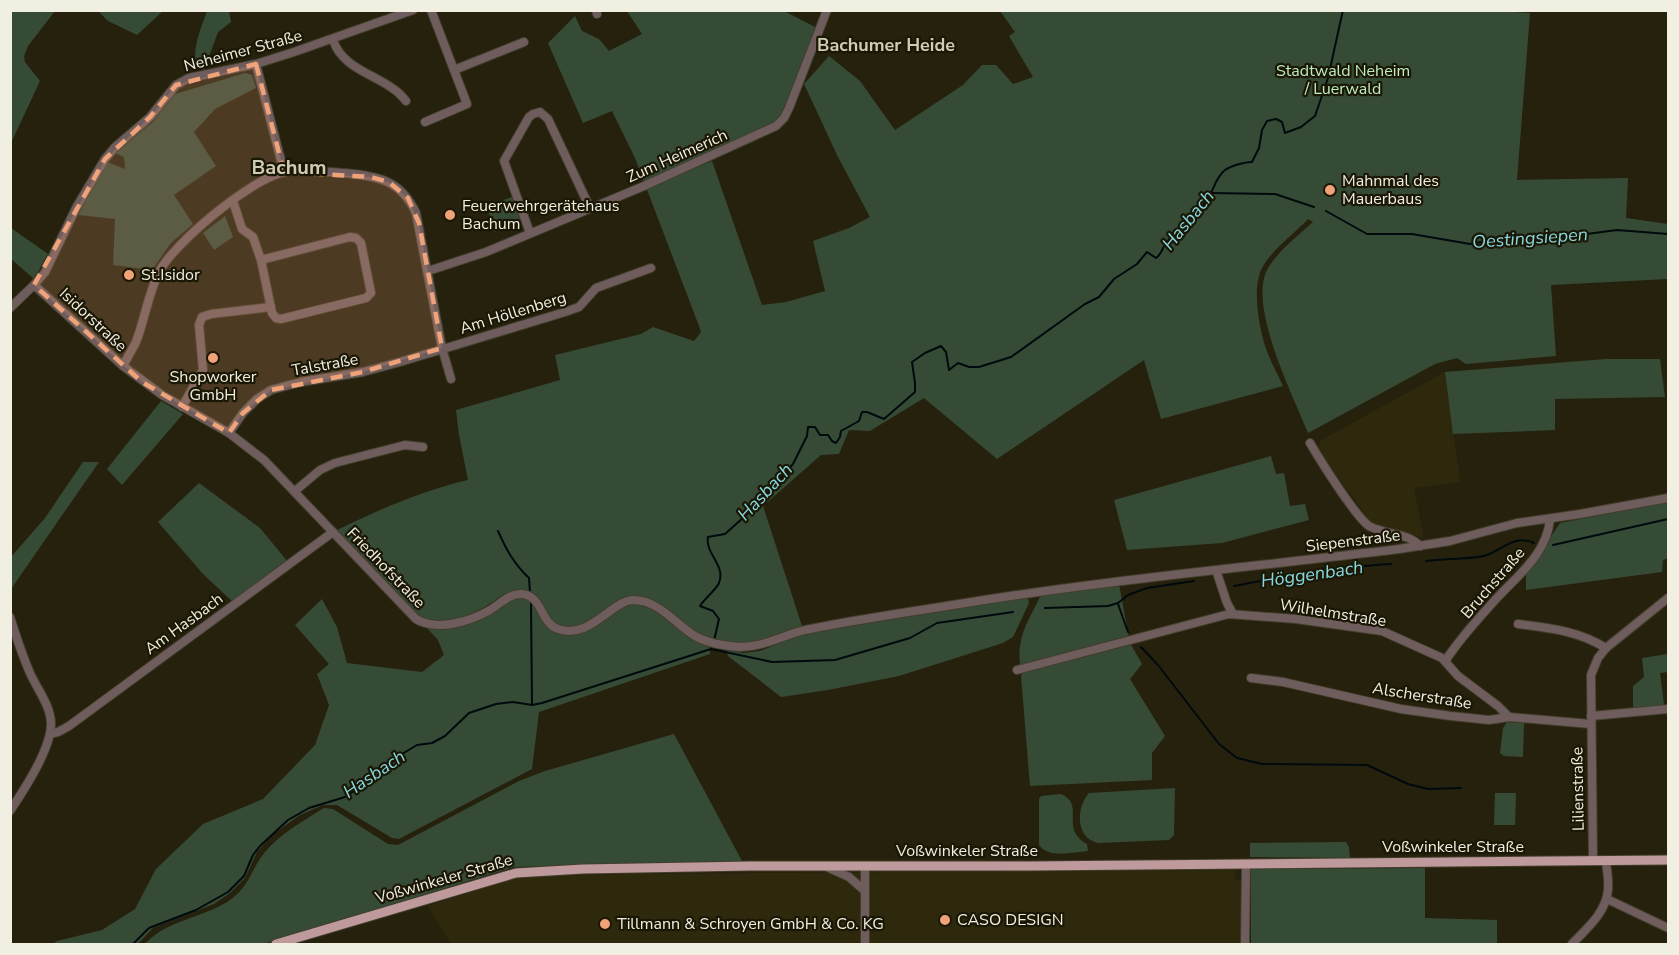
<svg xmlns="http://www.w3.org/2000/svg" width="1679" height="955" viewBox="0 0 1679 955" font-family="'Nunito Sans',sans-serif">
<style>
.built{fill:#2e290d}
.green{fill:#364b36}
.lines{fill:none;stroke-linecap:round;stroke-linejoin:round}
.stream{stroke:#000a0d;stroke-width:2}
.minor-casing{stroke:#423e2b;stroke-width:10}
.major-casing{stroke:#423e2b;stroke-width:11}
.minor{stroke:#6f5d5e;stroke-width:8}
.major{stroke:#be9a9c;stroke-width:9}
.marked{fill:#f0a279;fill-opacity:0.2;stroke:#f0a279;stroke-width:4.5;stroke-dasharray:12 8;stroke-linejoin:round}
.poi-dot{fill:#f0a279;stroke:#1b1705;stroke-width:2}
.labels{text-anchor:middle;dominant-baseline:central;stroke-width:4.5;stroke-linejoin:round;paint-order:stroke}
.street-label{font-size:16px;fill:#f1eee2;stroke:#1b1705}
.park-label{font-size:16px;fill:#beedbe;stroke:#1b1705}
.poi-label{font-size:16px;fill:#f1eee2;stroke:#1b1705;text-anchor:start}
.neighbourhood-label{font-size:18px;font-weight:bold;fill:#d0cbb3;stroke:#1b1705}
.water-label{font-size:18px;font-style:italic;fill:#87d8e1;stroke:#1b1705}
.quarter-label{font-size:20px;font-weight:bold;fill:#d0cbb3;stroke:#1b1705}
</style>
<rect width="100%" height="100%" fill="#25210d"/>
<g class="built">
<path d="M1445 372 1460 482 1414 488 1424 538 1384 528 1371 522 1319 451 1320 441Z"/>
<path d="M1235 870V880L1243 881V944H451L428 906 516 878 544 876 627 874Z"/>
</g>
<g class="green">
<path d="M11 10 55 11 28 46 24 56 25 62 40 81 11 143Z"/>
<path d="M1482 10 1530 13 1517 180 1628 178 1626 218 1668 224V279L1551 285 1556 356 1466 364 1457 358 1435 364 1308 433C1293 395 1250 311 1266 272 1275 253 1298 236 1313 222L1308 219C1294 234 1274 248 1263 266 1252 285 1258 318 1263 339 1267 355 1276 371 1283 386L1161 419 1144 360 997 459 924 398 870 431 849 430 839 454 821 455 763 506 802 626 758 643 742 644 709 640 710 654 539 712 532 769 399 839 392 838 337 805H323L300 815 272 835 257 852 245 878 230 893 214 904 153 928 138 944H52L57 941 102 930 135 909 156 869 203 824 263 799 315 745 329 705 317 674 329 664 295 625 322 599 337 627 347 663 422 672 444 655 438 640 426 627C458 630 485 619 510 600L506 593C477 613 455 627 418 617L335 531C378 510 421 491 468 480L459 435 456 410 560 380 555 355 641 334 653 327 694 341 701 332 699 326 646 187 712 161 762 305 786 302 825 291 813 241 849 228 870 217 838 157 804 84 829 56 860 81 895 130 963 85 982 65H996L1013 84 1033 77 1009 36 1015 32 1000 11Z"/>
<path d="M98 11H163L137 35 108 21Z"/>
<path d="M207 11H229L231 22 218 32 204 70C185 63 202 26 207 11Z"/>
<path d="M627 11H784L817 28 780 118 765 129 644 182 635 158 612 111 583 123 548 43 575 16 582 31 599 39 609 51 642 34Z"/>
<path d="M245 73 252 75 256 88 215 109 194 132 216 166 174 195 193 224 171 243 152 270 113 265 115 219 78 215 107 162 125 169 124 157 115 153 153 122 175 94Z"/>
<path d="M512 197 523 223 494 232 487 206Z"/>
<path d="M225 216 233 237 214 250 203 233Z"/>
<path d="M11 228 48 254 34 279 11 259Z"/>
<path d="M1606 359H1660L1665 397 1555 399V430L1453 434 1445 372Z"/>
<path d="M161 401 183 414 122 485 107 469Z"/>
<path d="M1271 456 1276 474 1284 473 1290 506 1305 504 1309 520 1222 543 1127 550 1114 500Z"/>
<path d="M83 462H99L11 589V557L45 518Z"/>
<path d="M199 483 260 528 288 562 233 602 203 574 158 522Z"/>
<path d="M1668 502V558L1663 560 1662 572 1526 590V574L1560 523Z"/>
<path d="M1119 584 1129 638 1026 665 1020 664C1017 635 1029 620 1041 595Z"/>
<path d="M1024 596 1028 599 1029 603 1013 637 1003 643 899 676 828 690 781 697 728 656 726 650 743 653 760 651 804 633Z"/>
<path d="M1130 643 1142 664 1130 679 1165 736 1152 753V780L1030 786 1021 676 1024 671Z"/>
<path d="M1668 654V672L1660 673 1664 705 1633 708V686L1644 677 1642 658Z"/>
<path d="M1507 722 1524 723 1523 757 1504 756 1500 753 1503 728Z"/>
<path d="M674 734 742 861 514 867 263 944H145C166 920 204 918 230 900 250 886 251 869 265 852 281 833 303 821 324 808L333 809 388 844 398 845 519 781 545 771Z"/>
<path d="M1175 788 1174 835 1169 840 1098 843C1075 838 1076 807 1089 793Z"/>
<path d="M1495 793H1516L1515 825H1494Z"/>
<path d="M1061 794C1086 805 1059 828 1087 844L1088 851C1072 852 1049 859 1039 845V799L1041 796Z"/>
<path d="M1346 842 1349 847 1350 858 1250 857V843Z"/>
<path d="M1425 868V918L1497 920V944H1251V869Z"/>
</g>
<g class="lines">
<g class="stream">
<path d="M1211 193 1275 194 1314 207"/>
<path d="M1326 211 1367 234H1412L1470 244 1509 237 1549 239 1617 230 1668 234"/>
<path d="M498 531C506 549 514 564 529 578L530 593"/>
<path d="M1553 545 1668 519"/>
<path d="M1426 561C1443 558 1472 560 1487 555 1504 549 1514 534 1534 543"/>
<path d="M1234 586C1286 576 1338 567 1391 564"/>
<path d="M531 602 532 704"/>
<path d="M1118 604 1128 632"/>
<path d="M1045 608 1108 606 1118 603 1128 595 1147 588 1194 581"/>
<path d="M714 641 719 619 713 611 700 606C705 598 716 590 719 583 726 565 705 554 708 537L725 534 754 508 793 464 807 436 808 427H815L820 435H828L832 441 836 443 840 437 841 431 859 421 862 412H867L884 419 915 392V383L912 362 925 353 941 346 946 352 949 370 958 363 969 367H979L1011 357 1085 304 1099 297 1114 279 1137 264 1147 252 1156 258C1162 254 1162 248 1166 243 1179 227 1197 215 1208 198 1214 189 1216 177 1225 170 1231 166 1244 162 1252 162L1259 148 1262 130 1267 121 1276 119 1282 122 1285 133 1301 127 1315 116 1328 78 1343 10"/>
<path d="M1141 647 1158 665 1219 744 1237 758 1262 764 1367 765 1408 784 1428 789 1461 788"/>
<path d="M133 944 149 928 196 910 228 892 244 876 253 855 260 846 288 820 309 808 345 797 384 771 397 757 417 745 432 743 445 736 469 713 496 704 513 702 532 705 542 703 711 649 772 662 835 660 910 638 937 623 1013 612"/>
</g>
<g class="minor-casing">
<g id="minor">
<path d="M596 10 597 14"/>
<path d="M333 40C342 67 371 73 392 88 397 91 402 96 406 101"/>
<path d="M256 64 284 172"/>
<path d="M454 70 524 42"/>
<path d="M425 122 467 104 431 10"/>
<path d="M233 201 242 229 253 237 261 260 272 313 276 318 281 319 366 298 371 293 361 243 356 238 350 237 261 260"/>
<path d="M530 233 504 161 529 117 533 114 540 112 548 119 590 208"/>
<path d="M428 271 486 252 644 186 776 126 784 118 789 108 827 10"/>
<path d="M34 285 123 366C127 358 132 350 136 342 145 319 148 294 159 272 174 243 249 181 281 173 302 167 324 172 345 173 378 176 401 180 416 213L442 348 451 379"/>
<path d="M10 308 34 285 45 272 77 206 105 159 115 147 150 117 176 85 189 78 256 64 294 52 413 10"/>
<path d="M123 366 162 395 229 433 264 460 416 619C437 632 471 621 490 610 500 604 510 593 522 594 543 596 540 623 558 629 590 640 611 601 633 600 659 600 675 624 695 636 709 644 725 646 740 647 766 647 786 633 810 629 860 619 910 612 959 604 1105 580 1252 567 1399 549L1450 541 1517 523 1580 514 1668 498"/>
<path d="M182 407 203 370 199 325 202 317 211 314 271 307"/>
<path d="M229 433 243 413 257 399 271 390 301 382 363 372 400 362 565 312 579 307 596 288 651 268"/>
<path d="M1310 443C1320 460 1355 516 1369 526 1385 535 1407 532 1420 546"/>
<path d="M295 491 320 470 335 463 405 445 423 447"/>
<path d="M1216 570 1227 603 1233 614"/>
<path d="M10 617C16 636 22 655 30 673 37 689 51 706 51 724 51 749 24 790 10 811"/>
<path d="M1518 624C1550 628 1579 631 1606 648"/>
<path d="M1446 660C1460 638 1479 618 1496 599 1518 575 1547 554 1550 519"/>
<path d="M1017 670 1229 614 1296 619 1382 631 1442 658 1458 676 1498 706 1509 717"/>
<path d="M1251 678 1283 682 1401 709 1451 716 1489 720 1509 717 1591 724"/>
<path d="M1591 716 1668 709"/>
<path d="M50 734 58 732 69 726 333 532"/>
<path d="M1593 861 1591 675 1598 658 1606 648 1668 598"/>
<path d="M827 867 849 877 865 891"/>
<path d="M1607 899 1668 928"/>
<path d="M865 944V867"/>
<path d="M1245 944 1246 864"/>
<path d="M1572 944C1586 929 1606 913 1608 890 1609 881 1607 871 1606 861"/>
</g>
</g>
<g class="major-casing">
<path id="major" d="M276 944 516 873 583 869 750 866H1032L1668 860"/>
</g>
<use href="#minor" class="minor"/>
<use href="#major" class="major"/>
</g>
<path class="marked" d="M256 64 284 172 371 177 389 182 408 198 419 223 442 348 363 372 271 390 243 413 229 433 142 382 34 285 105 159 150 117 176 85Z"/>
<g class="poi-dot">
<circle cx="1330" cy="190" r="6"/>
<circle cx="450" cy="215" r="6"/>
<circle cx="129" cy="275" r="6"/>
<circle cx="213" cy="358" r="6"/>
<circle cx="945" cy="920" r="6"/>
<circle cx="605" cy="924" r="6"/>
</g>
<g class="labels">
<g class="street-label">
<text transform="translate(243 51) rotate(-15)">Neheimer Straße</text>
<text transform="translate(677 156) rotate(-24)">Zum Heimerich</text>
<text transform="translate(513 313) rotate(-17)">Am Höllenberg</text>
<text transform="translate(93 320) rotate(43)">Isidorstraße</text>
<text transform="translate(325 365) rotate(-10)">Talstraße</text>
<text transform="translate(1353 541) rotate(-7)">Siepenstraße</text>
<text transform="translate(386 568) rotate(46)">Friedhofstraße</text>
<text transform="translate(1493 583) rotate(-49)">Bruchstraße</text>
<text transform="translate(1333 613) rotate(9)">Wilhelmstraße</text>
<text transform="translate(184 624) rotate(-36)">Am Hasbach</text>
<text transform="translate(1422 696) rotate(9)">Alscherstraße</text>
<text transform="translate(1578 789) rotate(-91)">Lilienstraße</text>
<text x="1453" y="847">Voßwinkeler Straße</text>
<text x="967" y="851">Voßwinkeler Straße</text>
<text transform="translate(444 879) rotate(-16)">Voßwinkeler Straße</text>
</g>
<g class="park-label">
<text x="1343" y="71">Stadtwald Neheim<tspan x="1343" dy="18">/ Luerwald</tspan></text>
</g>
<g class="poi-label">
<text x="1342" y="181">Mahnmal des<tspan x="1342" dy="18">Mauerbaus</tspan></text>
<text x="462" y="206">Feuerwehrgerätehaus<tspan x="462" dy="18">Bachum</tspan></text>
<text x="141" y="275">St.Isidor</text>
<text x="213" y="377" text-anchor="middle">Shopworker<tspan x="213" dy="18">GmbH</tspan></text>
<text x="957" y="920">CASO DESIGN</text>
<text x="617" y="924">Tillmann &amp; Schroyen GmbH &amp; Co. KG</text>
</g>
<g class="neighbourhood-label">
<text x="886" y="45">Bachumer Heide</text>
</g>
<g class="water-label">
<text transform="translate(1188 220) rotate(-51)">Hasbach</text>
<text transform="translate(1530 238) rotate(-4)">Oestingsiepen</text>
<text transform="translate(765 492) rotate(-47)">Hasbach</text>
<text transform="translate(1312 574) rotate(-8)">Höggenbach</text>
<text transform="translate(374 774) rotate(-34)">Hasbach</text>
</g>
<g class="quarter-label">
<text x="289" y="167">Bachum</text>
</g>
</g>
<rect width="1679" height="955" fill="none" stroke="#f1eee2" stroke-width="24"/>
</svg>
